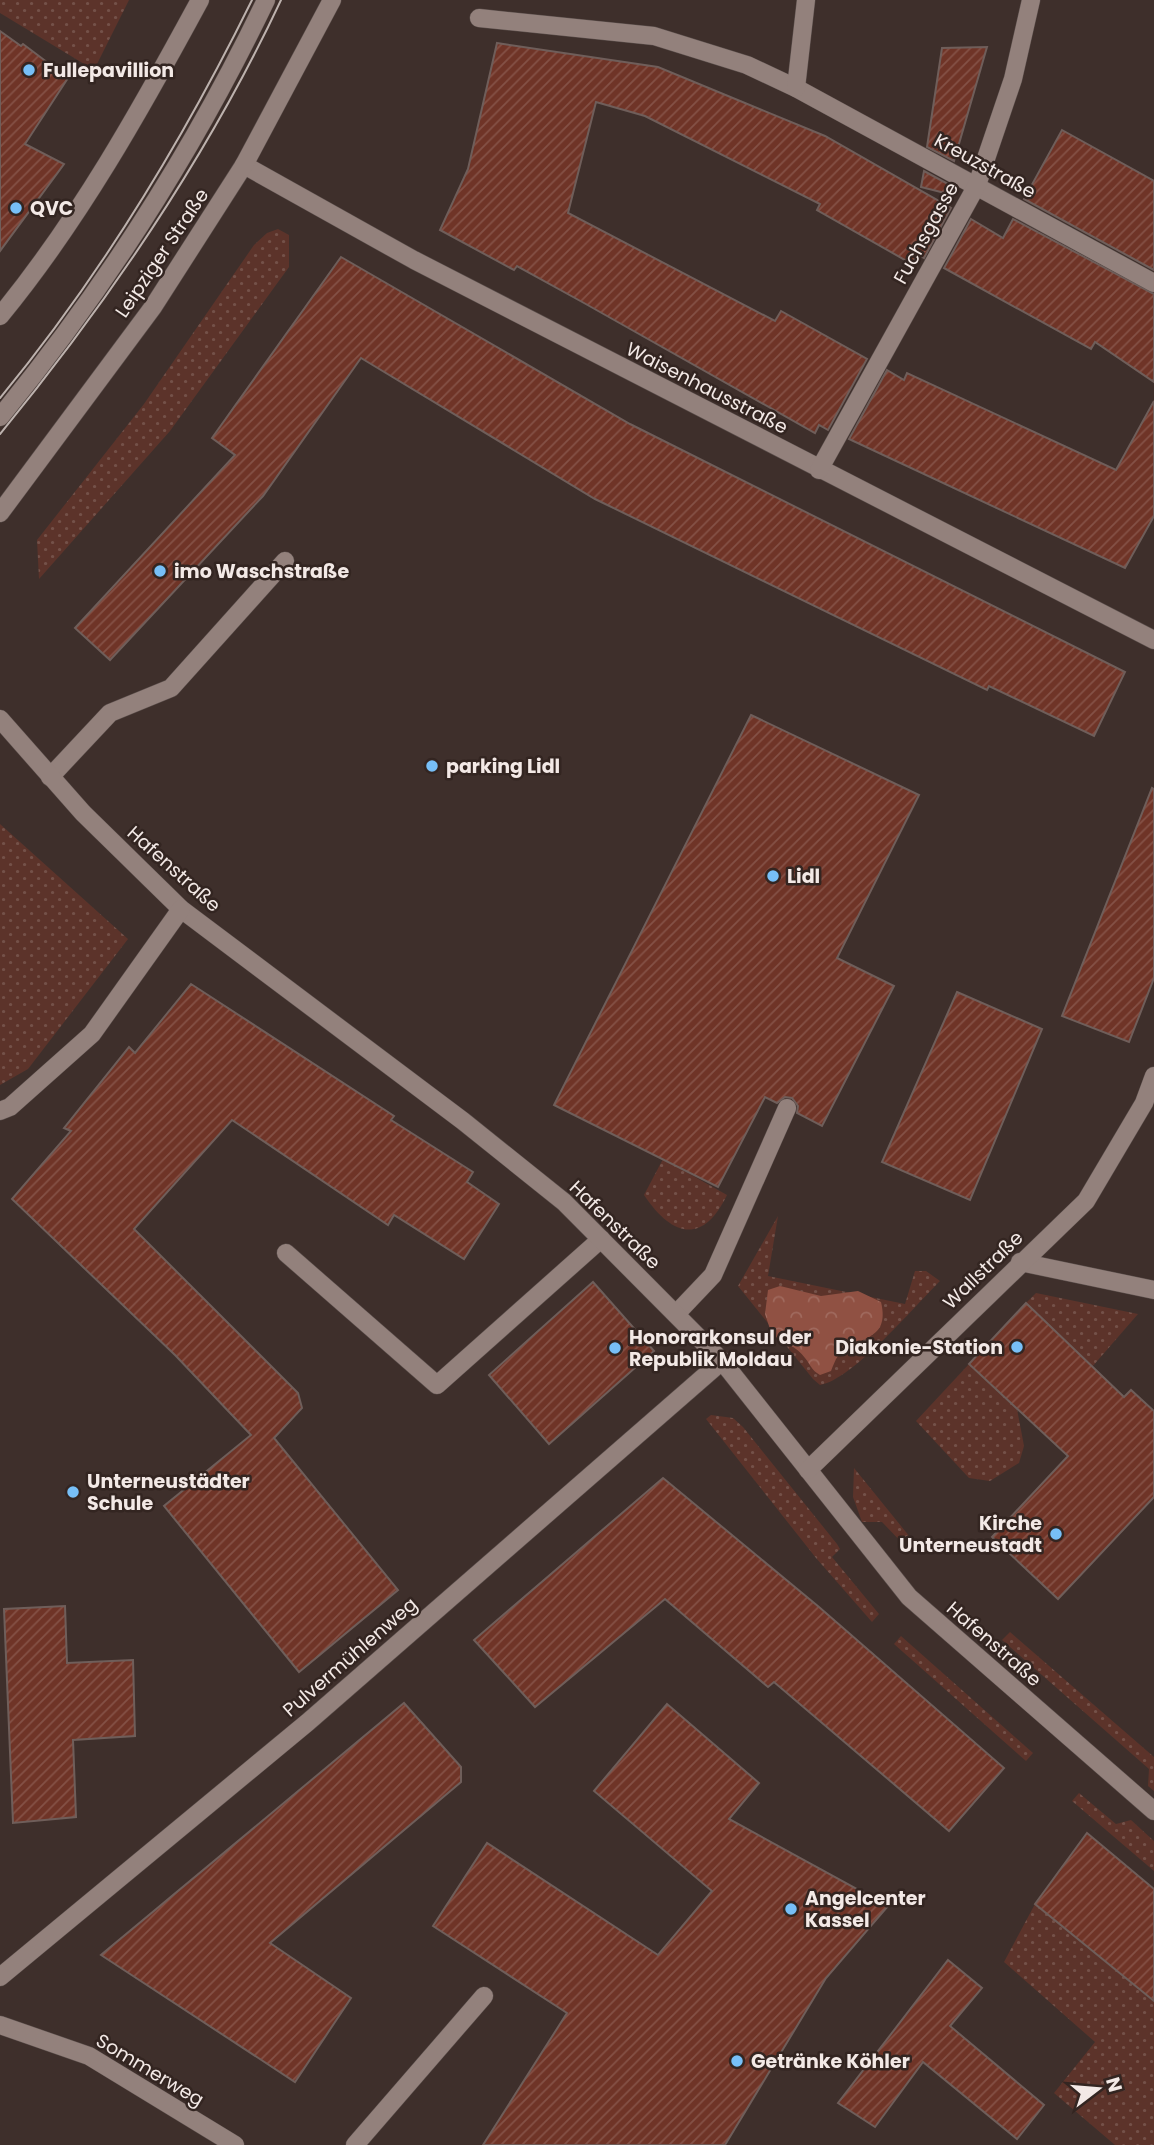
<svg xmlns="http://www.w3.org/2000/svg" width="1154" height="2145" viewBox="0 0 1154 2145" font-family="Poppins,sans-serif">
<style>
.grass{fill:url(#grass-dots)}
.forest{fill:url(#forest-crowns)}
.building{fill:url(#building-hatch);stroke:#6f5e5a;stroke-width:2}
.lines{fill:none;stroke-linecap:round;stroke-linejoin:round}
.service-casing{stroke:#5a4e4b;stroke-width:19}
.minor-casing{stroke:#5a4e4b;stroke-width:19}
.secondary-casing{stroke:#5a4e4b;stroke-width:19}
.service{stroke:#93817c;stroke-width:18}
.minor{stroke:#93817c;stroke-width:18}
.secondary{stroke:#93817c;stroke-width:18}
.tram{stroke:#bdb2ae;stroke-width:2}
.poi-dot{fill:#77bff7;stroke:#332521;stroke-width:2.5}
.labels{text-anchor:middle;dominant-baseline:central;stroke-width:5;stroke-linejoin:round;paint-order:stroke}
.poi-label{font-size:19px;font-weight:bold;fill:#f3e9e6;stroke:#332521;text-anchor:start}
.street-label{font-size:19px;fill:#f3e9e6;stroke:#332521}
</style>
<defs>
<pattern id="grass-dots" width="8" height="8" patternUnits="userSpaceOnUse" patternTransform="scale(1.75)"><rect width="8" height="8" fill="#5c332a"/><path d="M2 2h.1M6 6h.1" fill="none" stroke="#745149" stroke-width="1.8" stroke-linecap="round"/></pattern>
<pattern id="forest-crowns" width="20" height="18" patternUnits="userSpaceOnUse" patternTransform="scale(1.75)"><rect width="20" height="18" fill="#905143"/><path d="M2 6a3 3 0 1 1 6 0M12 15a3 3 0 1 1 6 0" fill="none" stroke="#a06a5e"/></pattern>
<pattern id="building-hatch" width="6" height="6" patternUnits="userSpaceOnUse" patternTransform="scale(1.75)"><rect width="6" height="6" fill="#6f3427"/><path d="M-1 1l2-2M0 6l6-6M5 7l2-2" fill="none" stroke="#845146"/></pattern>
</defs>
<rect width="100%" height="100%" fill="#3e2f2b"/>
<g class="grass">
<path d="M0 0H129L94 70 0 13Z"/>
<path d="M278 229 289 235V267L170 431 39 579 37 540 144 404 254 245 267 233Z"/>
<path d="M0 824 128 939 28 1069 0 1085Z"/>
<path d="M663 1159 727 1195C703 1245 672 1237 644 1195Z"/>
<path d="M778 1216 768 1276 905 1304 915 1271H926L940 1281C914 1307 852 1380 820 1385L813 1379 738 1286Z"/>
<path d="M1036 1293 1138 1314 1092 1367 1026 1303Z"/>
<path d="M969 1364 1017 1409 1024 1446 1019 1463 990 1481 969 1478 916 1421Z"/>
<path d="M711 1415 733 1418 743 1427 837 1544 840 1549 832 1557 879 1614 872 1622 816 1558 706 1419Z"/>
<path d="M854 1468 914 1542 907 1548 882 1522H862L853 1497Z"/>
<path d="M1010 1632 1154 1757V1791L1148 1786 1149 1769 1002 1640Z"/>
<path d="M901 1636 1033 1753 1026 1761 894 1644Z"/>
<path d="M1079 1793 1116 1824 1131 1820 1154 1841V1871L1072 1801Z"/>
<path d="M1035 1904 1154 2002V2145H1115L1054 2093 1095 2042 1004 1962Z"/>
</g>
<path class="forest" d="M780 1286 821 1296 858 1291 881 1302C891 1344 854 1335 838 1356 835 1360 833 1366 831 1371L820 1375C811 1370 811 1365 805 1358 797 1347 783 1341 772 1335L765 1314 768 1290Z"/>
<g class="building">
<path d="M0 31 21 46 23 44 68 78 25 144 64 164 0 251Z"/>
<path d="M497 43 658 67 825 136 951 208 924 258 917 254 912 264 817 210 820 204 645 116 596 102 568 213 775 321 781 311 867 359 828 430 819 425 815 433 584 303 517 266 514 270 440 230 468 169Z"/>
<path d="M987 47 954 161 927 147 942 48Z"/>
<path d="M1062 130 1154 181V270L1024 199Z"/>
<path d="M924 171 948 184 945 193 921 187Z"/>
<path d="M971 219 1003 238 1013 219 1154 294V382L1095 342 1091 349 944 268Z"/>
<path d="M341 257 630 424 1125 672 1094 736 989 686 987 690 595 499 361 358 263 496 110 660 75 628 235 455 212 438Z"/>
<path d="M887 370 904 380 907 373 1116 470 1154 401V516L1125 568 849 439Z"/>
<path d="M751 715 919 795 837 958 894 986 822 1126 797 1113 798 1106 792 1098 785 1097 777 1103 765 1097 718 1187 554 1105Z"/>
<path d="M1152 788 1154 789V978L1129 1042 1062 1016Z"/>
<path d="M191 984 394 1116 391 1120 473 1172 467 1182 499 1204 464 1259 394 1215 388 1225 232 1120 134 1229 298 1393 302 1408 274 1438 398 1590 299 1672 164 1506 251 1435 175 1355 12 1199 71 1131 64 1128 129 1047 135 1053Z"/>
<path d="M957 992 1042 1029 970 1200 882 1162Z"/>
<path d="M593 1282 654 1351 549 1444 489 1375Z"/>
<path d="M1026 1303 1124 1397 1131 1390 1154 1411V1497L1058 1599 992 1537 1068 1456 969 1364Z"/>
<path d="M663 1478 819 1607 1004 1768 949 1831 774 1682 768 1687 665 1599 535 1707 474 1640Z"/>
<path d="M65 1606 67 1663 133 1660 135 1736 73 1740 76 1817 13 1823 4 1609Z"/>
<path d="M404 1703 461 1767V1782L270 1943 351 1998 295 2082 101 1955Z"/>
<path d="M667 1704 759 1783 729 1819 888 1906 826 1978 725 2145H483L567 2013 433 1926 487 1843 658 1955 712 1891 594 1791Z"/>
<path d="M1087 1833 1154 1889V2001L1035 1904Z"/>
<path d="M948 1960 982 1988 950 2026 1044 2105 1017 2139 923 2062 875 2127 838 2103Z"/>
</g>
<g class="lines">
<g class="service-casing">
<g id="service">
<path d="M0 417C104 290 195 148 266 0"/>
<path d="M50 777 110 713 171 688 285 561"/>
<path d="M286 1253 437 1385 601 1239"/>
<path d="M1020 1262 1154 1290"/>
<path d="M676 1314 713 1275 787 1108"/>
<path d="M355 2145 484 1996"/>
</g>
</g>
<g class="minor-casing">
<g id="minor">
<path d="M479 18 654 36 747 65 796 88 1154 283"/>
<path d="M796 88 806 0"/>
<path d="M244 165 414 260 1154 640"/>
<path d="M819 470 977 185 1013 79 1031 0"/>
<path d="M0 719 83 813 181 909 463 1121 564 1202 722 1361 909 1597 1154 1811"/>
<path d="M0 1111 10 1107 92 1034 181 909"/>
<path d="M808 1470 1086 1201 1144 1103 1154 1076"/>
<path d="M0 1977 308 1722 722 1361"/>
<path d="M0 2025 89 2056 235 2145"/>
</g>
</g>
<g class="secondary-casing">
<g id="secondary">
<path d="M0 316C79 220 141 109 200 0"/>
<path d="M0 513 153 307 244 165 332 0"/>
</g>
</g>
<use href="#service" class="service"/>
<use href="#minor" class="minor"/>
<use href="#secondary" class="secondary"/>
<g class="tram">
<path d="M0 398C99 278 183 140 252 0"/>
<path d="M0 434C109 301 208 156 281 0"/>
</g>
</g>
<g class="poi-dot">
<circle cx="29" cy="70" r="7"/>
<circle cx="16" cy="208" r="7"/>
<circle cx="160" cy="571" r="7"/>
<circle cx="432" cy="766" r="7"/>
<circle cx="773" cy="876" r="7"/>
<circle cx="1017" cy="1347" r="7"/>
<circle cx="615" cy="1348" r="7"/>
<circle cx="73" cy="1492" r="7"/>
<circle cx="1056" cy="1534" r="7"/>
<circle cx="791" cy="1909" r="7"/>
<circle cx="737" cy="2061" r="7"/>
</g>
<g class="labels">
<g class="poi-label">
<text x="43" y="70">Fullepavillion</text>
<text x="30" y="208">QVC</text>
<text x="174" y="571">imo Waschstraße</text>
<text x="446" y="766">parking Lidl</text>
<text x="787" y="876">Lidl</text>
<text x="629" y="1337">Honorarkonsul der<tspan x="629" dy="22">Republik Moldau</tspan></text>
<text x="1003" y="1347" text-anchor="end">Diakonie-Station</text>
<text x="87" y="1481">Unterneustädter<tspan x="87" dy="22">Schule</tspan></text>
<text x="1042" y="1523" text-anchor="end">Kirche<tspan x="1042" dy="22">Unterneustadt</tspan></text>
<text x="805" y="1898">Angelcenter<tspan x="805" dy="22">Kassel</tspan></text>
<text x="751" y="2061">Getränke Köhler</text>
</g>
<g class="street-label">
<text transform="translate(985 166) rotate(29)">Kreuzstraße</text>
<text transform="translate(926 233) rotate(-61)">Fuchsgasse</text>
<text transform="translate(162 253) rotate(-56)">Leipziger Straße</text>
<text transform="translate(707 388) rotate(27)">Waisenhausstraße</text>
<text transform="translate(174 869) rotate(42)">Hafenstraße</text>
<text transform="translate(615 1225) rotate(44)">Hafenstraße</text>
<text transform="translate(983 1270) rotate(-44)">Wallstraße</text>
<text transform="translate(994 1644) rotate(41)">Hafenstraße</text>
<text transform="translate(350 1657) rotate(-41)">Pulvermühlenweg</text>
<text transform="translate(150 2070) rotate(31)">Sommerweg</text>
</g>
</g>
<g transform="translate(1098 2089) rotate(74)" stroke="#332521" stroke-width="5" paint-order="stroke">
<path d="M0-5L12 26L0 18L-12 26Z" fill="#f3e9e6"/>
<text y="-10" font-size="19" font-weight="bold" text-anchor="middle" fill="#f3e9e6">N</text>
</g>
</svg>
